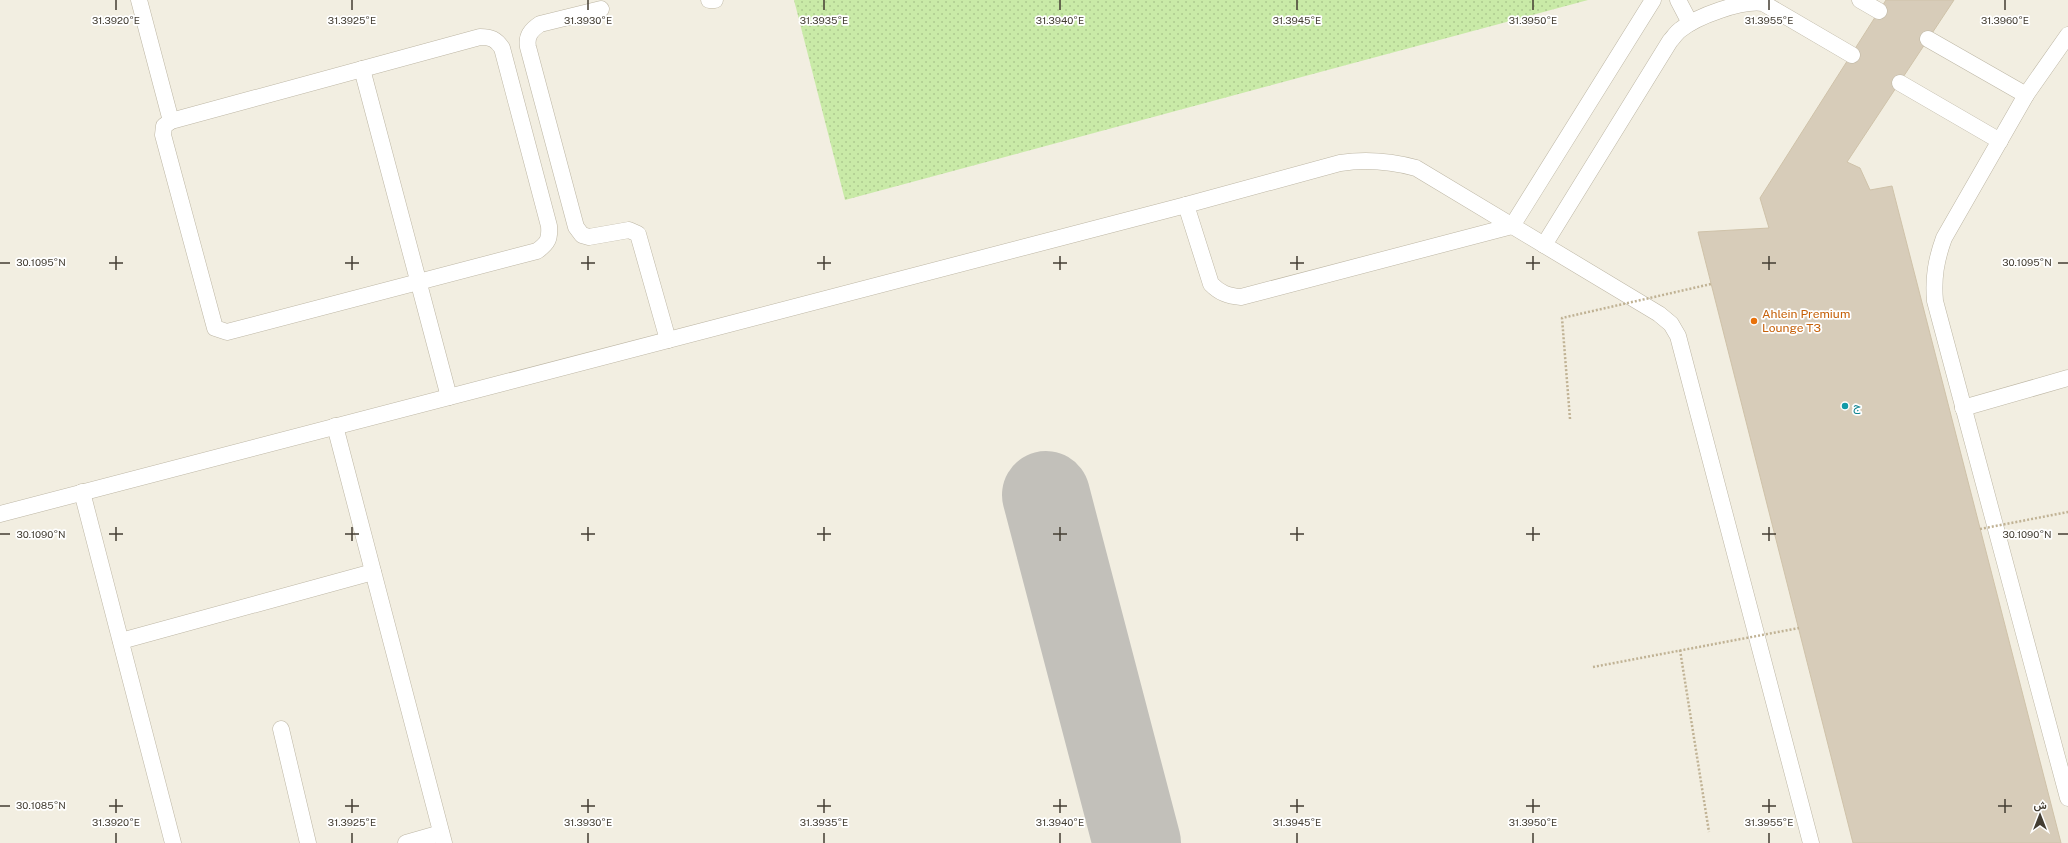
<svg xmlns="http://www.w3.org/2000/svg" width="2068" height="843" viewBox="0 0 2068 843" font-family="'Public Sans',Vazirmatn,sans-serif">
<style>
.grass{fill:url(#grass-dots)}
.lines{fill:none;stroke-linecap:round;stroke-linejoin:round}
.taxiway{stroke:#c2c0ba;stroke-width:88}
.building{fill:#d7ccb9;stroke:#cfc2a9}
.lane-casing{stroke:#bdb6a4;stroke-width:17}
.path{stroke:#c0b294;stroke-width:2.5;stroke-dasharray:2 2;stroke-linecap:butt}
.lane{stroke:#fff;stroke-width:16}
.path-bridge{stroke:#c0b294;stroke-width:2.5;stroke-dasharray:2 2;stroke-linecap:butt}
.ticks{fill:none;stroke:#433d32;stroke-width:1.5}
.food-dot{fill:#e8710a;stroke:#fff;stroke-width:1.5}
.culture-dot{fill:#0f9aa8;stroke:#fff;stroke-width:1.5}
.labels{text-anchor:middle;dominant-baseline:central;stroke-width:3.5;stroke-linejoin:round;paint-order:stroke}
.food-label{font-size:12px;fill:#c56008;stroke:#fff;text-anchor:start}
.culture-label{font-size:12px;fill:#0d838f;stroke:#fff;text-anchor:start}
.ticks-label{font-size:10px;text-anchor:middle;fill:#433d32;stroke:#fff;stroke-width:3.5;stroke-linejoin:round;paint-order:stroke}
</style>
<defs>
<pattern id="grass-dots" width="8" height="8" patternUnits="userSpaceOnUse"><rect width="8" height="8" fill="#c9eaa7"/><path d="M2 2h.1M6 6h.1" fill="none" stroke="#aeca90" stroke-width="1.8" stroke-linecap="round"/></pattern>
</defs>
<rect width="100%" height="100%" fill="#f2eee1"/>
<path class="grass" d="M794 0H1588L845 200Z"/>
<g class="lines">
<path class="taxiway" d="M1046 495 1137 843"/>
</g>
<path class="building" d="M1886 0H1954L1847 162 1860 168 1870 190 1892 186 2061 843H1853L1698 232 1769 228 1760 198Z"/>
<g class="lines">
<g class="lane-casing">
<g id="lane">
<path d="M139 0 171 121"/>
<path d="M709 0H715"/>
<path d="M1678 0 1690 23"/>
<path d="M1860 0 1879 11"/>
<path d="M601 9 540 24C531 30 526 36 528 47L576 227 582 235 589 237 629 230 638 234 668 340"/>
<path d="M2068 35 2026 95 1944 238C1936 260 1933 278 1935 301L2068 798"/>
<path d="M480 37C491 37 496 39 502 48L549 226C550 239 548 243 537 251L227 332 215 328 163 135 164 126 171 121Z"/>
<path d="M1928 39 2026 95"/>
<path d="M362 69 449 397"/>
<path d="M1900 83 2000 141"/>
<path d="M1186 205 1211 284C1220 293 1228 296 1241 297L1512 226 1653 0"/>
<path d="M1544 245 1670 41C1673 38 1676 33 1680 30 1697 16 1742 0 1763 3L1852 55"/>
<path d="M1963 408 2068 378"/>
<path d="M335 426 444 843"/>
<path d="M82 492 173 843"/>
<path d="M0 514 1186 205 1340 163C1366 159 1390 161 1416 168L1659 314 1671 324 1678 336 1811 843"/>
<path d="M121 641 373 572"/>
<path d="M281 729 308 843"/>
<path d="M406 843 441 833"/>
</g>
</g>
<path class="path" d="M1680 650 1709 832"/>
<use href="#lane" class="lane"/>
<g class="path-bridge">
<path d="M1570 419 1562 318 1711 284"/>
<path d="M1980 529 2068 512"/>
<path d="M1593 667 1799 628"/>
</g>
</g>
<path class="ticks" d="M116 0V10M352 0V10M588 0V10M824 0V10M1060 0V10M1297 0V10M1533 0V10M1769 0V10M2005 0V10M116 256V270M352 256V270M588 256V270M824 256V270M1060 256V270M1297 256V270M1533 256V270M1769 256V270M0 263H10M109 263H123M345 263H359M581 263H595M817 263H831M1053 263H1067M1290 263H1304M1526 263H1540M1762 263H1776M2058 263H2068M116 527V541M352 527V541M588 527V541M824 527V541M1060 527V541M1297 527V541M1533 527V541M1769 527V541M0 534H10M109 534H123M345 534H359M581 534H595M817 534H831M1053 534H1067M1290 534H1304M1526 534H1540M1762 534H1776M2058 534H2068M116 799V813M352 799V813M588 799V813M824 799V813M1060 799V813M1297 799V813M1533 799V813M1769 799V813M2005 799V813M0 806H10M109 806H123M345 806H359M581 806H595M817 806H831M1053 806H1067M1290 806H1304M1526 806H1540M1762 806H1776M1998 806H2012M116 833V843M352 833V843M588 833V843M824 833V843M1060 833V843M1297 833V843M1533 833V843M1769 833V843"/>
<circle class="food-dot" cx="1754" cy="321" r="4"/>
<circle class="culture-dot" cx="1845" cy="406" r="4"/>
<g class="labels">
<g class="food-label">
<text x="1762" y="314">Ahlein Premium<tspan x="1762" dy="14">Lounge T3</tspan></text>
</g>
<g class="culture-label">
<text x="1853" y="406">ج</text>
</g>
</g>
<g class="ticks-label">
<text x="116" y="24">31.3920°E</text>
<text x="352" y="24">31.3925°E</text>
<text x="588" y="24">31.3930°E</text>
<text x="824" y="24">31.3935°E</text>
<text x="1060" y="24">31.3940°E</text>
<text x="1297" y="24">31.3945°E</text>
<text x="1533" y="24">31.3950°E</text>
<text x="1769" y="24">31.3955°E</text>
<text x="2005" y="24">31.3960°E</text>
<text x="41" y="266">30.1095°N</text>
<text x="2027" y="266">30.1095°N</text>
<text x="41" y="538">30.1090°N</text>
<text x="2027" y="538">30.1090°N</text>
<text x="41" y="809">30.1085°N</text>
<text x="116" y="826">31.3920°E</text>
<text x="352" y="826">31.3925°E</text>
<text x="588" y="826">31.3930°E</text>
<text x="824" y="826">31.3935°E</text>
<text x="1060" y="826">31.3940°E</text>
<text x="1297" y="826">31.3945°E</text>
<text x="1533" y="826">31.3950°E</text>
<text x="1769" y="826">31.3955°E</text>
</g>
<g transform="translate(2040 815)" stroke="#ffffff" stroke-width="3" paint-order="stroke">
<path d="M0-3L7 15L0 10L-7 15Z" fill="#433d32"/>
<text y="-6" font-size="11" font-weight="bold" text-anchor="middle" fill="#433d32">ش</text>
</g>
</svg>
